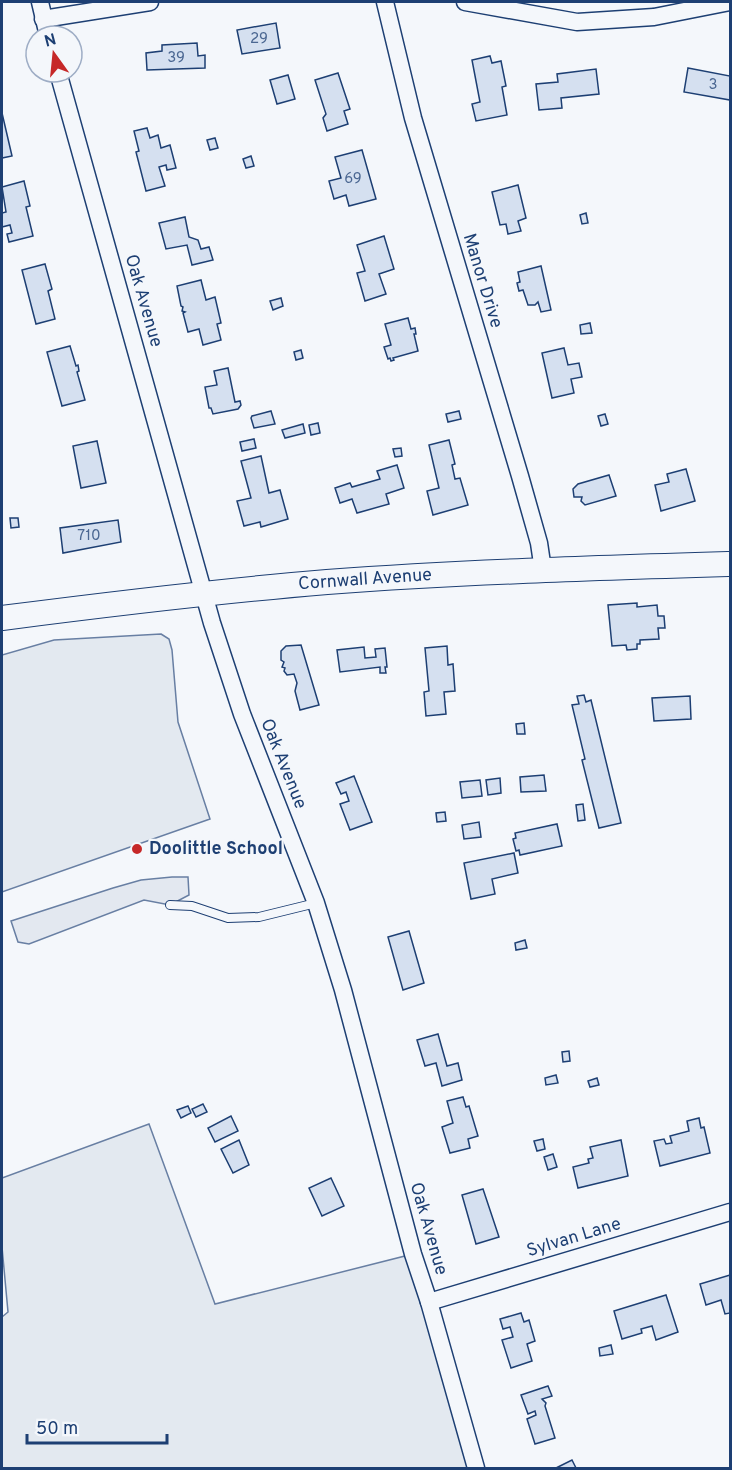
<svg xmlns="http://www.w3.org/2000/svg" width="732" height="1470" viewBox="0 0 732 1470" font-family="Overpass,sans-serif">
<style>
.green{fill:#e3e9f0;stroke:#687fa3;stroke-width:1.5}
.parking{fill:#e3e8f0;stroke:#687fa3;stroke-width:1.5}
.building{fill:#d5e0f0;stroke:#1d3f73;stroke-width:1.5}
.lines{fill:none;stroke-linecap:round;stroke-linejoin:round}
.lane-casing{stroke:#1d3f73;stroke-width:10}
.street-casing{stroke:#1d3f73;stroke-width:19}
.secondary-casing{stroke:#1d3f73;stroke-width:26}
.lane{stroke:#f4f7fb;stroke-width:8}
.street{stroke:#f4f7fb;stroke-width:16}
.secondary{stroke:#f4f7fb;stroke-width:24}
.poi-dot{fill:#c62828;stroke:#f4f7fb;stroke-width:2}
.labels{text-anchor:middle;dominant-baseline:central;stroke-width:4.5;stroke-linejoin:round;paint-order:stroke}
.number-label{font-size:15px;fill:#4b6792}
.street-label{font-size:18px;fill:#1d3f73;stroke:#f4f7fb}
.poi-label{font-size:18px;font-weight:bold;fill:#1d3f73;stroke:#f4f7fb;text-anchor:start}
</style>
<rect width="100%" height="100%" fill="#f4f7fb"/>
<g class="green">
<path d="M161 634 169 639 172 650 178 722 210 819 2 892V655L54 640Z"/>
<path d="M149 1124 215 1304 413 1254 476 1468H2V1317L8 1312 2 1247V1178Z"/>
</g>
<path class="parking" d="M172 877H188L189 895 170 905 144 900 29 944 18 942 11 921 113 888 141 880Z"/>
<g class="building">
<path d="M276 23 280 48 242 54 237 30Z"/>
<path d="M197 43 198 56 205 55V68L147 70 146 53 162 51V45Z"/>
<path d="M490 56 492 63 501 61 506 86 502 87 507 115 476 121 472 104 480 102 472 60Z"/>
<path d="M688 68 730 76V100L684 92Z"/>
<path d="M596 69 599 94 561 98 562 108 539 110 536 84 558 82 557 74Z"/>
<path d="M338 73 350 109 344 111 348 124 327 131 323 118 326 114 315 80Z"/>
<path d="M288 75 295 99 277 104 270 80Z"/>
<path d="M2 113 12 156 2 158Z"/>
<path d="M147 128 150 138 158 135 161 148 170 145 176 168 167 170 166 165 159 167 165 186 146 191 136 152 139 151 134 131Z"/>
<path d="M215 138 218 148 210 150 207 140Z"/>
<path d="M362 150 376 199 349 206 346 195 334 199 329 181 341 178 335 157Z"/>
<path d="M251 156 254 166 246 168 243 159Z"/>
<path d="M24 181 30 206 26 207 33 236 9 242 7 234 12 233 10 225 2 227V213L6 212 2 187Z"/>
<path d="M518 185 526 218 518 221 521 231 508 234 506 224 500 225 492 192Z"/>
<path d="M586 213 588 223 582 224 580 215Z"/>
<path d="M185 217 189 237 198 240 201 249 209 247 213 260 192 265 187 245 166 249 159 223Z"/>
<path d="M384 236 394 269 379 274 386 294 365 301 357 273 365 271 357 245Z"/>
<path d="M45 264 52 289 48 291 55 319 36 324 22 270Z"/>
<path d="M541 266 551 310 541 312 538 302 535 305H528L523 290 519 291 517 283 520 282 518 272Z"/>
<path d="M201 280 206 300 215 297 221 323 217 324 221 340 203 345 199 329 188 332 183 313 185 312 182 311 183 307 181 306 177 286Z"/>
<path d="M281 298 283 306 273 310 270 301Z"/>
<path d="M408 318 411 329 415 328 416 334H414L418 351 393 358 394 360 391 361 390 358 388 359 384 347 391 345 385 324Z"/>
<path d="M590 323 592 333 581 334 580 325Z"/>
<path d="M70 346 76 366 78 365 79 371 77 372 85 400 62 406 47 352Z"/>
<path d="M564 348 568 365 579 363 582 377 571 379 574 393 552 398 542 353Z"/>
<path d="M301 350 303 358 296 360 294 352Z"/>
<path d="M228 368 235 402 240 401 241 405 238 409 213 414 211 408H209L205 387 217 385 214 371Z"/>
<path d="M271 411 275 424 254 428 251 418 252 416Z"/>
<path d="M459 411 461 419 448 422 446 414Z"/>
<path d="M605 414 608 424 601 426 598 416Z"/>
<path d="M318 423 320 433 311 435 309 425Z"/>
<path d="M303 424 305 433 285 438 282 430Z"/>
<path d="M254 439 256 448 242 451 240 442Z"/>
<path d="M449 440 455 464 452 465 455 479 460 478 468 505 433 515 427 491 439 488 429 445Z"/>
<path d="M97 441 106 483 81 488 73 446Z"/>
<path d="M401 448 402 456 395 457 393 449Z"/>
<path d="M261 456 269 493 280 490 288 519 261 527 260 522 244 526 237 501 251 498 241 461Z"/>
<path d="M397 465 404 488 386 494 389 504 357 513 352 499 340 503 335 488 350 483 352 487 380 479 377 471Z"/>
<path d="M686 469 695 501 661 511 655 485 669 482 667 474Z"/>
<path d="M609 475 616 496 585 505 581 501 582 497H574L573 489 578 484Z"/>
<path d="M10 518H18L19 527 11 528Z"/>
<path d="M118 520 121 542 63 553 60 528Z"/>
<path d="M637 603V607L657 605 658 616H664L665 628H658L659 639 640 640V644H637V649L627 650 626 645 612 646 608 605Z"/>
<path d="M301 645 319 705 300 710 295 691 297 683 294 674 287 675 284 671 285 668 282 667 284 662 281 660V651L286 646Z"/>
<path d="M447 646 448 665 453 664 455 691 444 692 446 714 426 716 424 692 429 691 425 648Z"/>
<path d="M364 647 365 658 376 657 375 649 385 648 387 667H385L386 673H380V667L340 672 337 650Z"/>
<path d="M584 695 586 702 591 700 621 823 599 828 582 760 585 759 572 705 579 704 577 696Z"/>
<path d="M690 696 691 719 654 721 652 698Z"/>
<path d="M524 723 525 734H517L516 724Z"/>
<path d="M544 775 546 791 521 792 520 777Z"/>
<path d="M354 776 372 822 350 830 340 804 349 801 346 792 341 794 336 783Z"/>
<path d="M500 778 501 793 488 795 486 780Z"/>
<path d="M480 780 482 796 462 798 460 782Z"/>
<path d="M583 804 585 820 578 821 576 805Z"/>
<path d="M445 812 446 821 437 822 436 813Z"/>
<path d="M479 822 481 837 464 839 462 825Z"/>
<path d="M557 824 562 846 520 855 519 850 516 851 513 839 516 838 515 833Z"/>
<path d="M514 853 518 873 492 879 495 894 471 899 464 863Z"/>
<path d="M409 931 424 983 403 990 388 937Z"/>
<path d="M525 940 527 948 516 950 515 943Z"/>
<path d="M438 1034 447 1066 458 1063 462 1080 442 1086 436 1063 425 1066 417 1040Z"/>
<path d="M569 1051 570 1061 563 1062 562 1052Z"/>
<path d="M556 1075 558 1083 546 1085 545 1078Z"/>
<path d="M597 1078 599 1085 590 1087 588 1081Z"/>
<path d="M463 1097 466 1107 469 1106 478 1136 468 1139 470 1148 450 1153 442 1127 453 1123 447 1101Z"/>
<path d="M203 1104 207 1112 196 1117 192 1109Z"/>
<path d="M188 1106 191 1113 181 1118 177 1110Z"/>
<path d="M231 1116 238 1131 215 1142 208 1128Z"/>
<path d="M699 1118 701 1128 704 1127 710 1153 660 1166 654 1141 664 1139 666 1144 672 1143 670 1136 689 1131 687 1121Z"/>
<path d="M543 1139 545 1149 537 1151 534 1141Z"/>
<path d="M239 1140 249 1165 233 1173 221 1149Z"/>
<path d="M621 1140 628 1176 578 1188 573 1167 589 1163 588 1159 593 1158 590 1147Z"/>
<path d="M553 1154 557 1167 548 1170 544 1157Z"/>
<path d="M331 1178 344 1206 322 1216 309 1188Z"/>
<path d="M483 1189 499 1237 476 1244 462 1195Z"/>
<path d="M730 1275V1313L725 1314 721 1300 706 1305 700 1284Z"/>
<path d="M666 1295 678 1332 656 1340 652 1326 641 1329 642 1333 622 1339 614 1311Z"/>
<path d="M521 1313 524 1322 529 1320 535 1341 527 1344 532 1361 511 1368 502 1340 513 1337 510 1327 503 1329 500 1319Z"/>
<path d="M611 1345 613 1354 600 1356 599 1348Z"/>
<path d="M548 1386 552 1396 542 1399 546 1403 545 1406 555 1438 535 1444 527 1419 536 1415 535 1411 528 1414 521 1395Z"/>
<path d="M572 1460 576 1468H556Z"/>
</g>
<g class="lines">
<g class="lane-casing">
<path id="lane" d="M170 905 192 906 228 918 259 917 316 903"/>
</g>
<g class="street-casing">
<g id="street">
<path d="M40 2 48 36"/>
<path d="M385 2 413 118 520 476 539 543 543 570"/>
<path d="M465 2 577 22 654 17 730 2"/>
<path d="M43 19 150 2"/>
<path d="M58 72 212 623 242 714 316 903 343 990 413 1254 429 1302 476 1468"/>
<path d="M429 1302 730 1212"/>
</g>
</g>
<g class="secondary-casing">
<path id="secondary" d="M2 618C110 604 218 591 327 582 461 572 596 568 730 564"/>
</g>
<use href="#lane" class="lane"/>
<use href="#street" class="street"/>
<use href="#secondary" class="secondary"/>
</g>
<circle class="poi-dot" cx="137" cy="849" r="6"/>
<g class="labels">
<g class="number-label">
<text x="259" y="39">29</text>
<text x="176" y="58">39</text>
<text x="713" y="85">3</text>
<text x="353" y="179">69</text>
<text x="89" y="536">710</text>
</g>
<g class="street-label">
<text transform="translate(482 281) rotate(73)">Manor Drive</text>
<text transform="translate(143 301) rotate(74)">Oak Avenue</text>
<text transform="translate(365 580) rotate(-4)">Cornwall Avenue</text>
<text transform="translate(283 764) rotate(68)">Oak Avenue</text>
<text transform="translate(428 1229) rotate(74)">Oak Avenue</text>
<text transform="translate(574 1238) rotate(-17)">Sylvan Lane</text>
</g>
<g class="poi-label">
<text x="149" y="849">Doolittle School</text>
</g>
</g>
<rect width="732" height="1470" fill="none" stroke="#1d3f73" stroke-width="6"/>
<g transform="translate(54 54) rotate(345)"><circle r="28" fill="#f4f7fb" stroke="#9eadc5" stroke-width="1.5"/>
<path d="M0-4.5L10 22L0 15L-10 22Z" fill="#c62828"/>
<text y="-9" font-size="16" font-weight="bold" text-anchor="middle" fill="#1d3f73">N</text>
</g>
<path d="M27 1434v9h140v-9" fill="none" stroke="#1d3f73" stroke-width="3"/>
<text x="36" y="1434" font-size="18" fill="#1d3f73" stroke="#f4f7fb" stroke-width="4.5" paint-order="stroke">50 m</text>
</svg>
